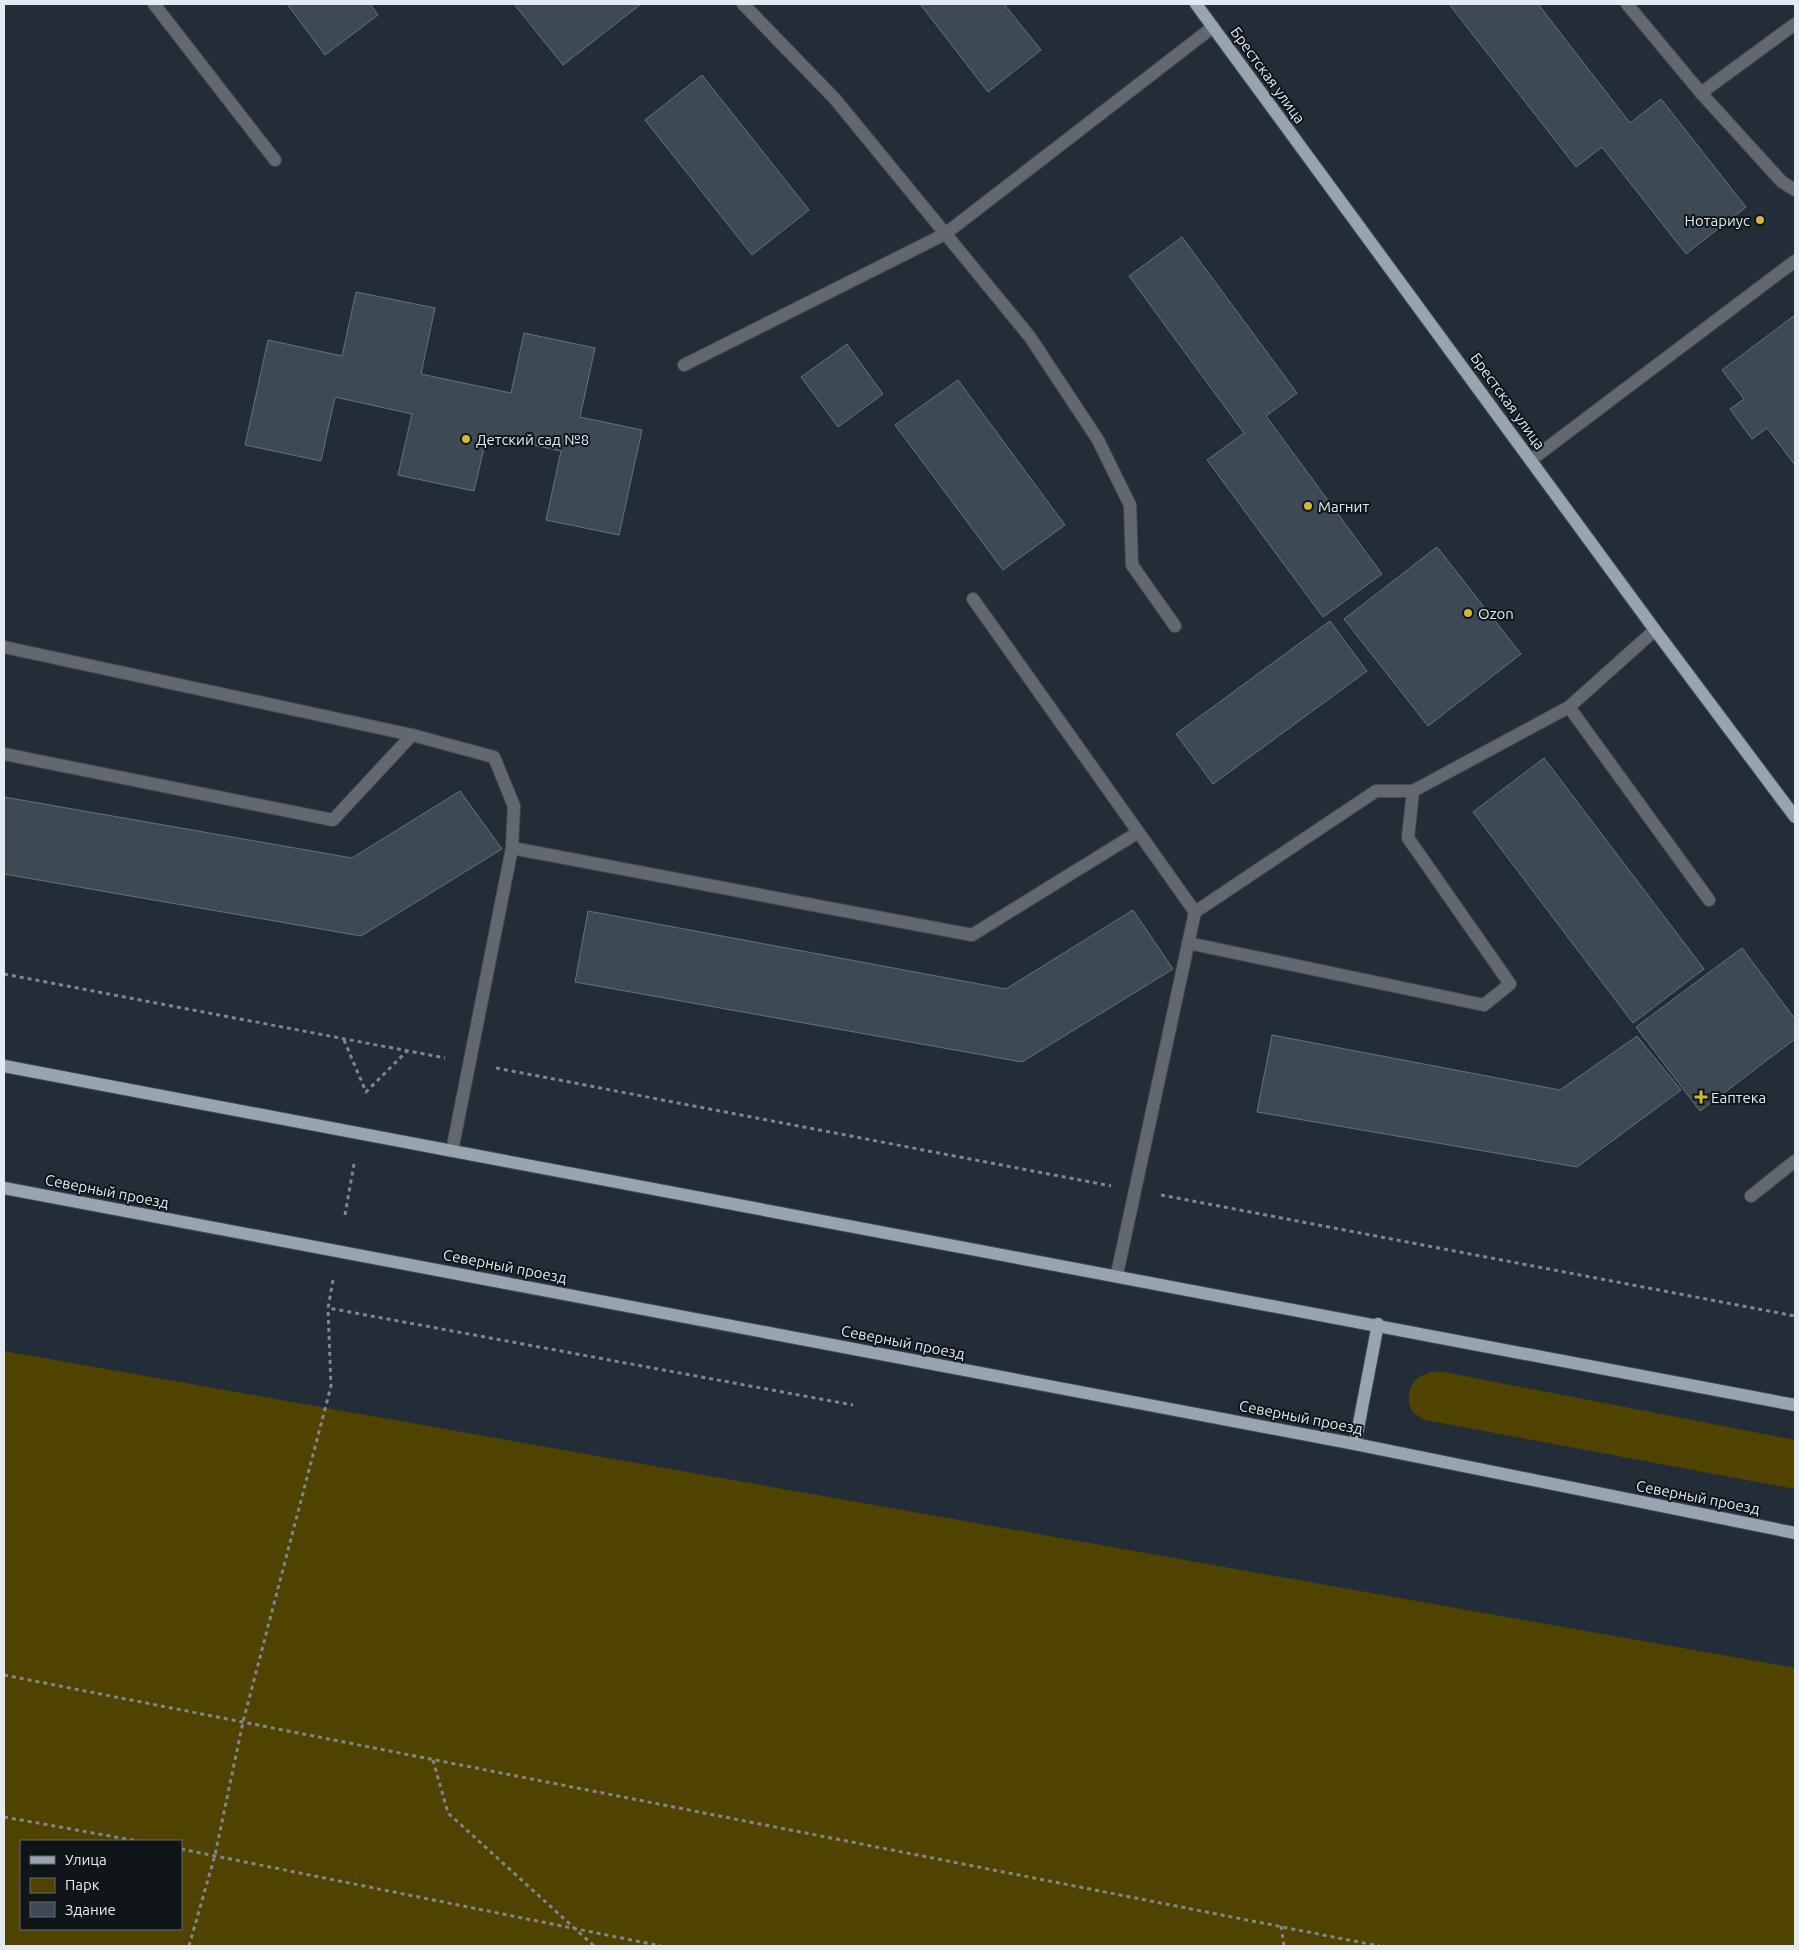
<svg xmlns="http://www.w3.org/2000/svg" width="1799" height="1950" viewBox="0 0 1799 1950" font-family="Ubuntu,sans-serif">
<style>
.green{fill:#504300;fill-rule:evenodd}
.building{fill:#3d4955;stroke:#65727f}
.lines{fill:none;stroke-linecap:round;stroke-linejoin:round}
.minor-casing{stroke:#414b56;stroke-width:14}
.major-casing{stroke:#414b56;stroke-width:14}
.path{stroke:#7e8790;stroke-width:3;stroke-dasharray:4 4;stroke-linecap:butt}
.minor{stroke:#63686e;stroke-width:12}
.major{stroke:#98a4af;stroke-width:12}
.poi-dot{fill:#d1b736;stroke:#10151a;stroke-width:2}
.labels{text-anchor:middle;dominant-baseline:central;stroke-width:4;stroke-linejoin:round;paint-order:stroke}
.street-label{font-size:15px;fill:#e3eaf1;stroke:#10151a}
.poi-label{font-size:15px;fill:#e3eaf1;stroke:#10151a;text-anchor:start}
</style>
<rect width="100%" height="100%" fill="#222d38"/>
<g class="green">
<path d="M4 1351 1795 1668V1946H4ZM21 1841H181V1929H21Z"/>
<path d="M1431 1372H1444L1795 1440V1489L1425 1420C1421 1418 1415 1415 1412 1411 1406 1401 1409 1383 1419 1377 1422 1375 1427 1374 1431 1372Z"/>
</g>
<g class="building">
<path d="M287 4H370L378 15 325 55Z"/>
<path d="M514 4H641L563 65Z"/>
<path d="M920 4H1004L1041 50 988 92Z"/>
<path d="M1449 4H1538L1630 123 1661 99 1746 207 1686 254 1602 147 1576 167Z"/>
<path d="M702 75 809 210 752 255 645 120Z"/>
<path d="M1182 237 1297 393 1266 416 1382 574 1323 617 1207 460 1244 433 1129 276Z"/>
<path d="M356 292 435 308 421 374 511 393 524 333 595 348 580 417 642 430 619 535 546 520 561 451 487 435 474 491 398 475 412 414 335 397 321 461 245 445 268 340 342 356Z"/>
<path d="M1795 315V465L1767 428 1752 439 1730 409 1744 399 1722 370Z"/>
<path d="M847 344 883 394 838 427 801 377Z"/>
<path d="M958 380 1065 525 1003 570 895 425Z"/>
<path d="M1437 547 1521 654 1428 726 1344 619Z"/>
<path d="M1330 621 1367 671 1213 784 1176 734Z"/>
<path d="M1544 758 1704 969 1633 1023 1473 812Z"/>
<path d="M460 791 502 849 361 936 4 874V797L352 858Z"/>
<path d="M1133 910 1173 969 1022 1062 575 982 588 911 1006 989Z"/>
<path d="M1742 948 1795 1019V1039L1700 1111 1636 1027Z"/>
<path d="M1272 1035 1560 1090 1637 1036 1681 1090 1577 1167 1257 1112Z"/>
</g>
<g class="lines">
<g class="minor-casing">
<g id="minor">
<path d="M154 4 275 160"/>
<path d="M743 4 835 99 1030 337 1098 440 1130 505 1132 565 1175 626"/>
<path d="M1627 4 1701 93 1782 182 1795 190"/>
<path d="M1701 93 1795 24"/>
<path d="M684 365 945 234 1213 27"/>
<path d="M1531 460 1795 261"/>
<path d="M973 599 1195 912 1376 791H1413L1569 707 1655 630"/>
<path d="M4 647 412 735 494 757 514 806 512 848 972 935 1137 833"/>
<path d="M1569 707 1709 900"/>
<path d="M4 754 333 820 412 735"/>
<path d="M1188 943 1484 1005 1510 984 1408 838 1413 791"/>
<path d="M452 1151 512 848"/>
<path d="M1751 1196 1795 1161"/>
<path d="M1117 1274 1195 912"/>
</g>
</g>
<g class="major-casing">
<g id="major">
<path d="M1196 4 1655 630 1795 817"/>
<path d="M4 1066C601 1180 1199 1289 1795 1405"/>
<path d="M4 1188 1355 1444 1795 1533"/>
<path d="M1355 1444 1378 1324"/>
</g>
</g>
<g class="path">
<path d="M4 974 445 1058"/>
<path d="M344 1040 366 1092 407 1051"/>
<path d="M496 1068 1111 1186"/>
<path d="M1161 1195 1795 1316"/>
<path d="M345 1215 354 1164"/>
<path d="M333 1280 328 1308 853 1405"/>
<path d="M4 1675 1379 1946"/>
<path d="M433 1760 448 1813 594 1946"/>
<path d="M4 1817 138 1841"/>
<path d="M181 1849 661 1946"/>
<path d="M1281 1926 1284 1946"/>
<path d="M189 1946 215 1855 243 1722 331 1386 328 1308"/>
</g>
<use href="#minor" class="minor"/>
<use href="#major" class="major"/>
</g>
<g class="poi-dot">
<circle cx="1760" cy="220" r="5"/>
<circle cx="466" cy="439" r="5"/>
<circle cx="1308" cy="506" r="5"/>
<circle cx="1468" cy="613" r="5"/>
<path d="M1698.5 1089.5h5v5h5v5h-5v5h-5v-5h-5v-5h5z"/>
</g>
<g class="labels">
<g class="street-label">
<text transform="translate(1268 75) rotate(54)">Брестская улица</text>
<text transform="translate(1508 401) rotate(54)">Брестская улица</text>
<text transform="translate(107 1191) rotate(11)">Северный проезд</text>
<text transform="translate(505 1266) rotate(11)">Северный проезд</text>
<text transform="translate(903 1342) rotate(11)">Северный проезд</text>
<text transform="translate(1301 1417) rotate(11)">Северный проезд</text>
<text transform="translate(1698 1497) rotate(11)">Северный проезд</text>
</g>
<g class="poi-label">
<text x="1750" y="220" text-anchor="end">Нотариус</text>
<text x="476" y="439">Детский сад №8</text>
<text x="1318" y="506">Магнит</text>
<text x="1478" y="613">Ozon</text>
<text x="1711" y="1097">Еаптека</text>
</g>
</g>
<rect width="1799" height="1950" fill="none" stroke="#e3eaf1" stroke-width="10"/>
<rect x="20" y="1840" width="162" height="90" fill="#10151a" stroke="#646a70"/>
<rect x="30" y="1856" width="25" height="8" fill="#98a4af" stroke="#646a70"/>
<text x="65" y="1865" font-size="15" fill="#e3eaf1">Улица</text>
<rect x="30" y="1878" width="25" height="15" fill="#504300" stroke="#646a70"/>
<text x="65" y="1890" font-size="15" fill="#e3eaf1">Парк</text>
<rect x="30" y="1902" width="25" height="15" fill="#3d4955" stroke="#646a70"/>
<text x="65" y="1915" font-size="15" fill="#e3eaf1">Здание</text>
</svg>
